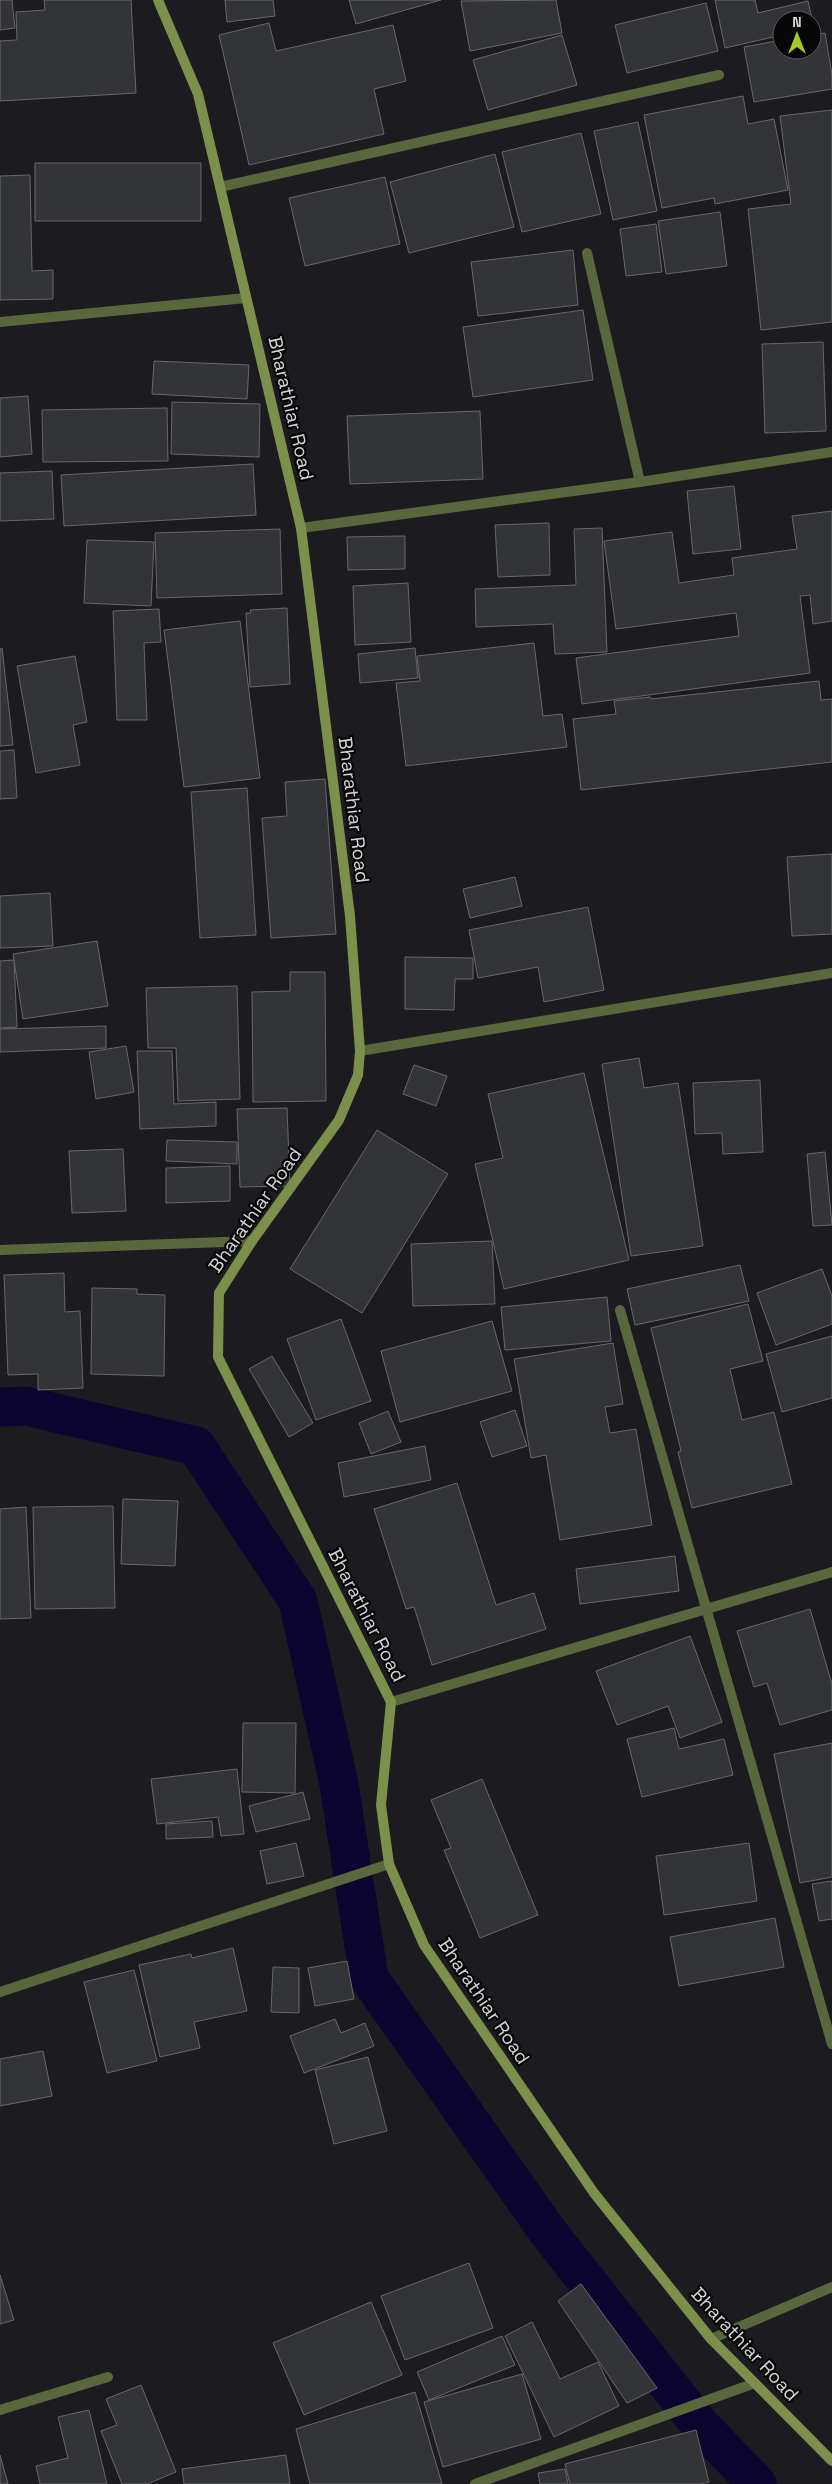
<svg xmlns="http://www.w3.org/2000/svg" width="832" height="2484" viewBox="0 0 832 2484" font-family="'Space Grotesk',sans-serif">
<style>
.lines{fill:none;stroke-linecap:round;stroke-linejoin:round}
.canal{stroke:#0b0530;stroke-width:39}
.building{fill:#333437;stroke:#68686c}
.street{stroke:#5a663c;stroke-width:10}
.secondary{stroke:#7c8f4b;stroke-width:10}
.labels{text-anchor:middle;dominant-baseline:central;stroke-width:4.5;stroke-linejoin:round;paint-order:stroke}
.street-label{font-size:19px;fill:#d4d4d7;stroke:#070708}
</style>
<rect width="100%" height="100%" fill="#1c1c20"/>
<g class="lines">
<path class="canal" d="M0 1407 26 1406 196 1446 298 1601 339 1784 369 1978 548 2232 700 2425 757 2484"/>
</g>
<g class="building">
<path d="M0 0H12L15 28 0 30Z"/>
<path d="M44 0H131L136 93 0 101V41L17 40 16 12 45 10Z"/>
<path d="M225 0H273L275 16 227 22Z"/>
<path d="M349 0H441L356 24Z"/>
<path d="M556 0 562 33 470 51 461 1Z"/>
<path d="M715 0H755L758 13 808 1 814 28H812V20H782V35L725 48Z"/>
<path d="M706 3 718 51 627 73 615 25Z"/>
<path d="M269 23 276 51 393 25 406 81 374 89 384 134 249 165 219 35Z"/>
<path d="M825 33 832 75V89L754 102 744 47 782 40V50H812V35Z"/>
<path d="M562 35 577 85 488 110 473 60Z"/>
<path d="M743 96 748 124 774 119 788 190 715 204 714 198 662 208 644 115Z"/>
<path d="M832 110V322L761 330 748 209 791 204 780 116Z"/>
<path d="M638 122 657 211 613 220 594 131Z"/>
<path d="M581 133 601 214 522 232 502 152Z"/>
<path d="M495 154 514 227 409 253 390 182Z"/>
<rect x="35" y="163" width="166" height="58"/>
<path d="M30 175 32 271 53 270V299L0 300V176Z"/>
<path d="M385 177 400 244 305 266 289 198Z"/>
<path d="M720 212 727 266 666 274 658 221Z"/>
<path d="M656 224 662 272 626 276 620 229Z"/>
<path d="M573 250 578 305 478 316 471 262Z"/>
<path d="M583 310 593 380 473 397 463 327Z"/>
<path d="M823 342 826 431 765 433 762 344Z"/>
<path d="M154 361 249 365 247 399 152 394Z"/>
<path d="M28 396 32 454 0 457V398Z"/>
<path d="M172 402 260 404 259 457 171 454Z"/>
<path d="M167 408 168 461 43 462 42 410Z"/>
<path d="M480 411 483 479 350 484 347 416Z"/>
<path d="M253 464 256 515 64 526 61 475Z"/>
<path d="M52 471 54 519 0 521V473Z"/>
<path d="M734 486 741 549 693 554 687 491Z"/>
<path d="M832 511V621L813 624 810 595 800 596 810 673 582 704 576 658 739 636 736 613 616 629 604 541 672 532 679 583 734 575 732 558 797 549 792 516Z"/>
<path d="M549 523 550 575 498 577 495 525Z"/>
<path d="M602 528 607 652 555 654 553 624 476 627 475 589 576 585 574 529Z"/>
<path d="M280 529 282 594 157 598 155 533Z"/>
<path d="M405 536V569L348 570 347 537Z"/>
<path d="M87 540 154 542 151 606 84 603Z"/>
<path d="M408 583 411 642 355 645 353 586Z"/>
<path d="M287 608 290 684 250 687 246 613H251L250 610Z"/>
<path d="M159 609 161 642 144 643 147 720H117L113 611Z"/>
<path d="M240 621 260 778 184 787 164 630Z"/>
<path d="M534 643 543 716 562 714 567 747 406 766 396 683 420 681 417 656Z"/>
<path d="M2 648 13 745 0 746V649Z"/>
<path d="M415 648 418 678 360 683 358 654Z"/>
<path d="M75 656 87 722 73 725 80 765 36 773 17 666Z"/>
<path d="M819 681 821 700 832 699V762L581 790 573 719 616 714 614 701 650 697 651 699Z"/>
<path d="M14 750 17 798 0 799V751Z"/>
<path d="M325 779 336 934 271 938 262 818 287 816 285 782Z"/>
<path d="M247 788 256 935 200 938 191 792Z"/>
<path d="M832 854V934L792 936 787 857Z"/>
<path d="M515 877 522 906 470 918 463 889Z"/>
<path d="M50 893 53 946 0 948V896Z"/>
<path d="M588 907 604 990 544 1002 538 967 478 978 469 930Z"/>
<path d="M97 941 108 1006 23 1019 13 954Z"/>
<path d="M405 957 473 958V979H455L454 1010 405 1009Z"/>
<path d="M14 960 17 1027 0 1028V961Z"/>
<path d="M290 972H325L326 1101 253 1102 252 992 290 991Z"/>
<path d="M237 986 240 1099 178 1101 176 1048H148L146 988Z"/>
<path d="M106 1026V1048L0 1052V1029Z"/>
<path d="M126 1046 134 1092 96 1099 89 1052Z"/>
<path d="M137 1051H172L174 1104 216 1102V1126L140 1129Z"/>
<path d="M639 1058 644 1088 678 1083 703 1246 631 1256 602 1064Z"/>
<path d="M414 1065 447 1076 436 1106 403 1094Z"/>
<path d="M584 1073 629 1260 504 1289 475 1164 503 1158 488 1094Z"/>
<path d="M760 1080 763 1152 723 1154 722 1133 695 1134 693 1083Z"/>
<path d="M287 1108 290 1186 240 1187 237 1109Z"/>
<path d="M377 1130 448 1174 362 1313 290 1269Z"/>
<path d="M167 1140 237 1142V1164L166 1161Z"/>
<path d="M123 1149 126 1211 72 1213 69 1151Z"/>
<path d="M825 1152 832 1225 813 1226 807 1154Z"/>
<path d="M230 1166V1201L166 1203V1168Z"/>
<path d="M492 1241 495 1304 413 1306 411 1244Z"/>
<path d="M740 1265 749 1301 635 1325 627 1289Z"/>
<path d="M822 1269 832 1296V1324L776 1345 757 1293Z"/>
<path d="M64 1273 65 1312 80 1311 83 1388 38 1390V1374L8 1375 4 1275Z"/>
<path d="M92 1288 137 1289V1294L165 1295 164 1376 91 1374Z"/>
<path d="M607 1297 611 1341 505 1350 501 1307Z"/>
<path d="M748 1304 763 1361 730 1369 742 1420 774 1412 792 1484 692 1508 678 1452 681 1451 651 1328Z"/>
<path d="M341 1319 371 1401 316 1420 287 1339Z"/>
<path d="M492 1321 512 1391 400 1422 381 1351Z"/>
<path d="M832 1336V1398L782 1412 766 1354Z"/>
<path d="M613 1343 623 1404 605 1407 610 1433 636 1429 652 1525 560 1540 546 1455 531 1458 514 1359Z"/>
<path d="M272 1356 313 1423 289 1437 249 1369Z"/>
<path d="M515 1410 527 1446 492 1457 480 1422Z"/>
<path d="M388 1411 401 1442 371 1454 359 1423Z"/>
<path d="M425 1446 431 1480 344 1497 338 1463Z"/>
<path d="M457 1483 496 1605 534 1593 546 1629 432 1665 414 1607 406 1609 374 1509Z"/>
<path d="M123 1499 178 1501 175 1566 121 1564Z"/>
<path d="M113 1506 115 1608 35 1609 33 1507Z"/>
<path d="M26 1507 31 1618 0 1619V1509Z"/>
<path d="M675 1556 679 1591 580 1604 576 1569Z"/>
<path d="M810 1609 832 1684V1710L780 1725 767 1683 754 1687 737 1631Z"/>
<path d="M690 1636 722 1722 680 1738 668 1706 617 1725 596 1671Z"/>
<path d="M243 1723H296L295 1793 242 1792Z"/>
<path d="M674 1728 679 1749 724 1739 733 1775 642 1797 627 1739Z"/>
<path d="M832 1743V1877L800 1883 774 1754Z"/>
<path d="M237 1769 244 1834 221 1836 218 1817 157 1824 151 1779Z"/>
<path d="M482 1779 538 1915 480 1938 444 1850 451 1848 431 1800Z"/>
<path d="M303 1792 310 1819 256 1832 249 1806Z"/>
<path d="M212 1821 213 1837 166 1839V1824Z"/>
<path d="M296 1843 304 1876 267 1884 260 1851Z"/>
<path d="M749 1843 757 1901 664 1915 656 1856Z"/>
<path d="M832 1881V1919L819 1921 812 1884Z"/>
<path d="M775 1918 784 1967 679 1986 670 1937Z"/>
<path d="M233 1948 247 2011 194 2022 200 2048 160 2057 139 1965 191 1954 192 1958Z"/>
<path d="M347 1961 354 1999 315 2006 308 1968Z"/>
<path d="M273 1967 299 1968V2013L271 2012Z"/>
<path d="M134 1970 157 2061 107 2073 84 1982Z"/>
<path d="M335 2019 341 2033 365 2023 374 2046 304 2073 290 2036Z"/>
<path d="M43 2051 52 2096 0 2106V2059Z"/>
<path d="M368 2057 387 2131 334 2144 315 2070Z"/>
<path d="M469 2263 493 2328 405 2360 381 2296Z"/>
<path d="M0 2275 14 2320 0 2324Z"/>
<path d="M581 2284 657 2388 627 2403 558 2301Z"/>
<path d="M371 2302 402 2375 304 2415 273 2343Z"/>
<path d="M532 2322 560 2379 598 2362 619 2406 554 2437 505 2336Z"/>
<path d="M502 2336 515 2365 429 2400 417 2372Z"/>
<path d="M522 2374 541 2439 443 2467 424 2402Z"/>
<path d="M141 2385 176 2472 147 2484H122L101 2431 117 2425 106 2399Z"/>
<path d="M415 2392 442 2484H310L296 2429Z"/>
<path d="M89 2410 107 2484H40L36 2466 68 2458 58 2417Z"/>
<path d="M696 2430 709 2482 701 2484H570L565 2464Z"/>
<path d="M0 2455 8 2484H0Z"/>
<path d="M286 2455 290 2484H184L182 2469Z"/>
<path d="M565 2469 568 2484H540L538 2473Z"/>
</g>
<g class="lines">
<g class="street">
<path d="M220 187 719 75"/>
<path d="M587 253 640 482"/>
<path d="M0 322 246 298"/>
<path d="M301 528 640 482 832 452"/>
<path d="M360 1051 832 973"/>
<path d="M0 1250 252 1241"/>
<path d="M620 1310 832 2044"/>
<path d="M391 1702 832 1572"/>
<path d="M0 1992 389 1864"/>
<path d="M711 2339 832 2287"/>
<path d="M0 2410 108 2377"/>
<path d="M475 2484 755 2383"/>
</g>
<path class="secondary" d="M158 0 198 94 301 528 350 916 360 1051 358 1075 339 1120 252 1241 219 1293 218 1357 391 1702 381 1805 389 1864 424 1945 594 2193 711 2339 832 2461"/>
</g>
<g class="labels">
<g class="street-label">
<text transform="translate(291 408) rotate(77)">Bharathiar Road</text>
<text transform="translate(354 810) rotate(83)">Bharathiar Road</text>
<text transform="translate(255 1210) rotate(-55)">Bharathiar Road</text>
<text transform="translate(367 1615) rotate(63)">Bharathiar Road</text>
<text transform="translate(484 2001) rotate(56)">Bharathiar Road</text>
<text transform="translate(745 2344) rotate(47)">Bharathiar Road</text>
</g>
</g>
<g transform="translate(797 35)"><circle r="24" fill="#070708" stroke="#59595b"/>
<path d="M0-4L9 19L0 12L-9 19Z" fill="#a5c823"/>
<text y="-8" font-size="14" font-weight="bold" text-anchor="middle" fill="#d4d4d7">N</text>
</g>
</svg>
